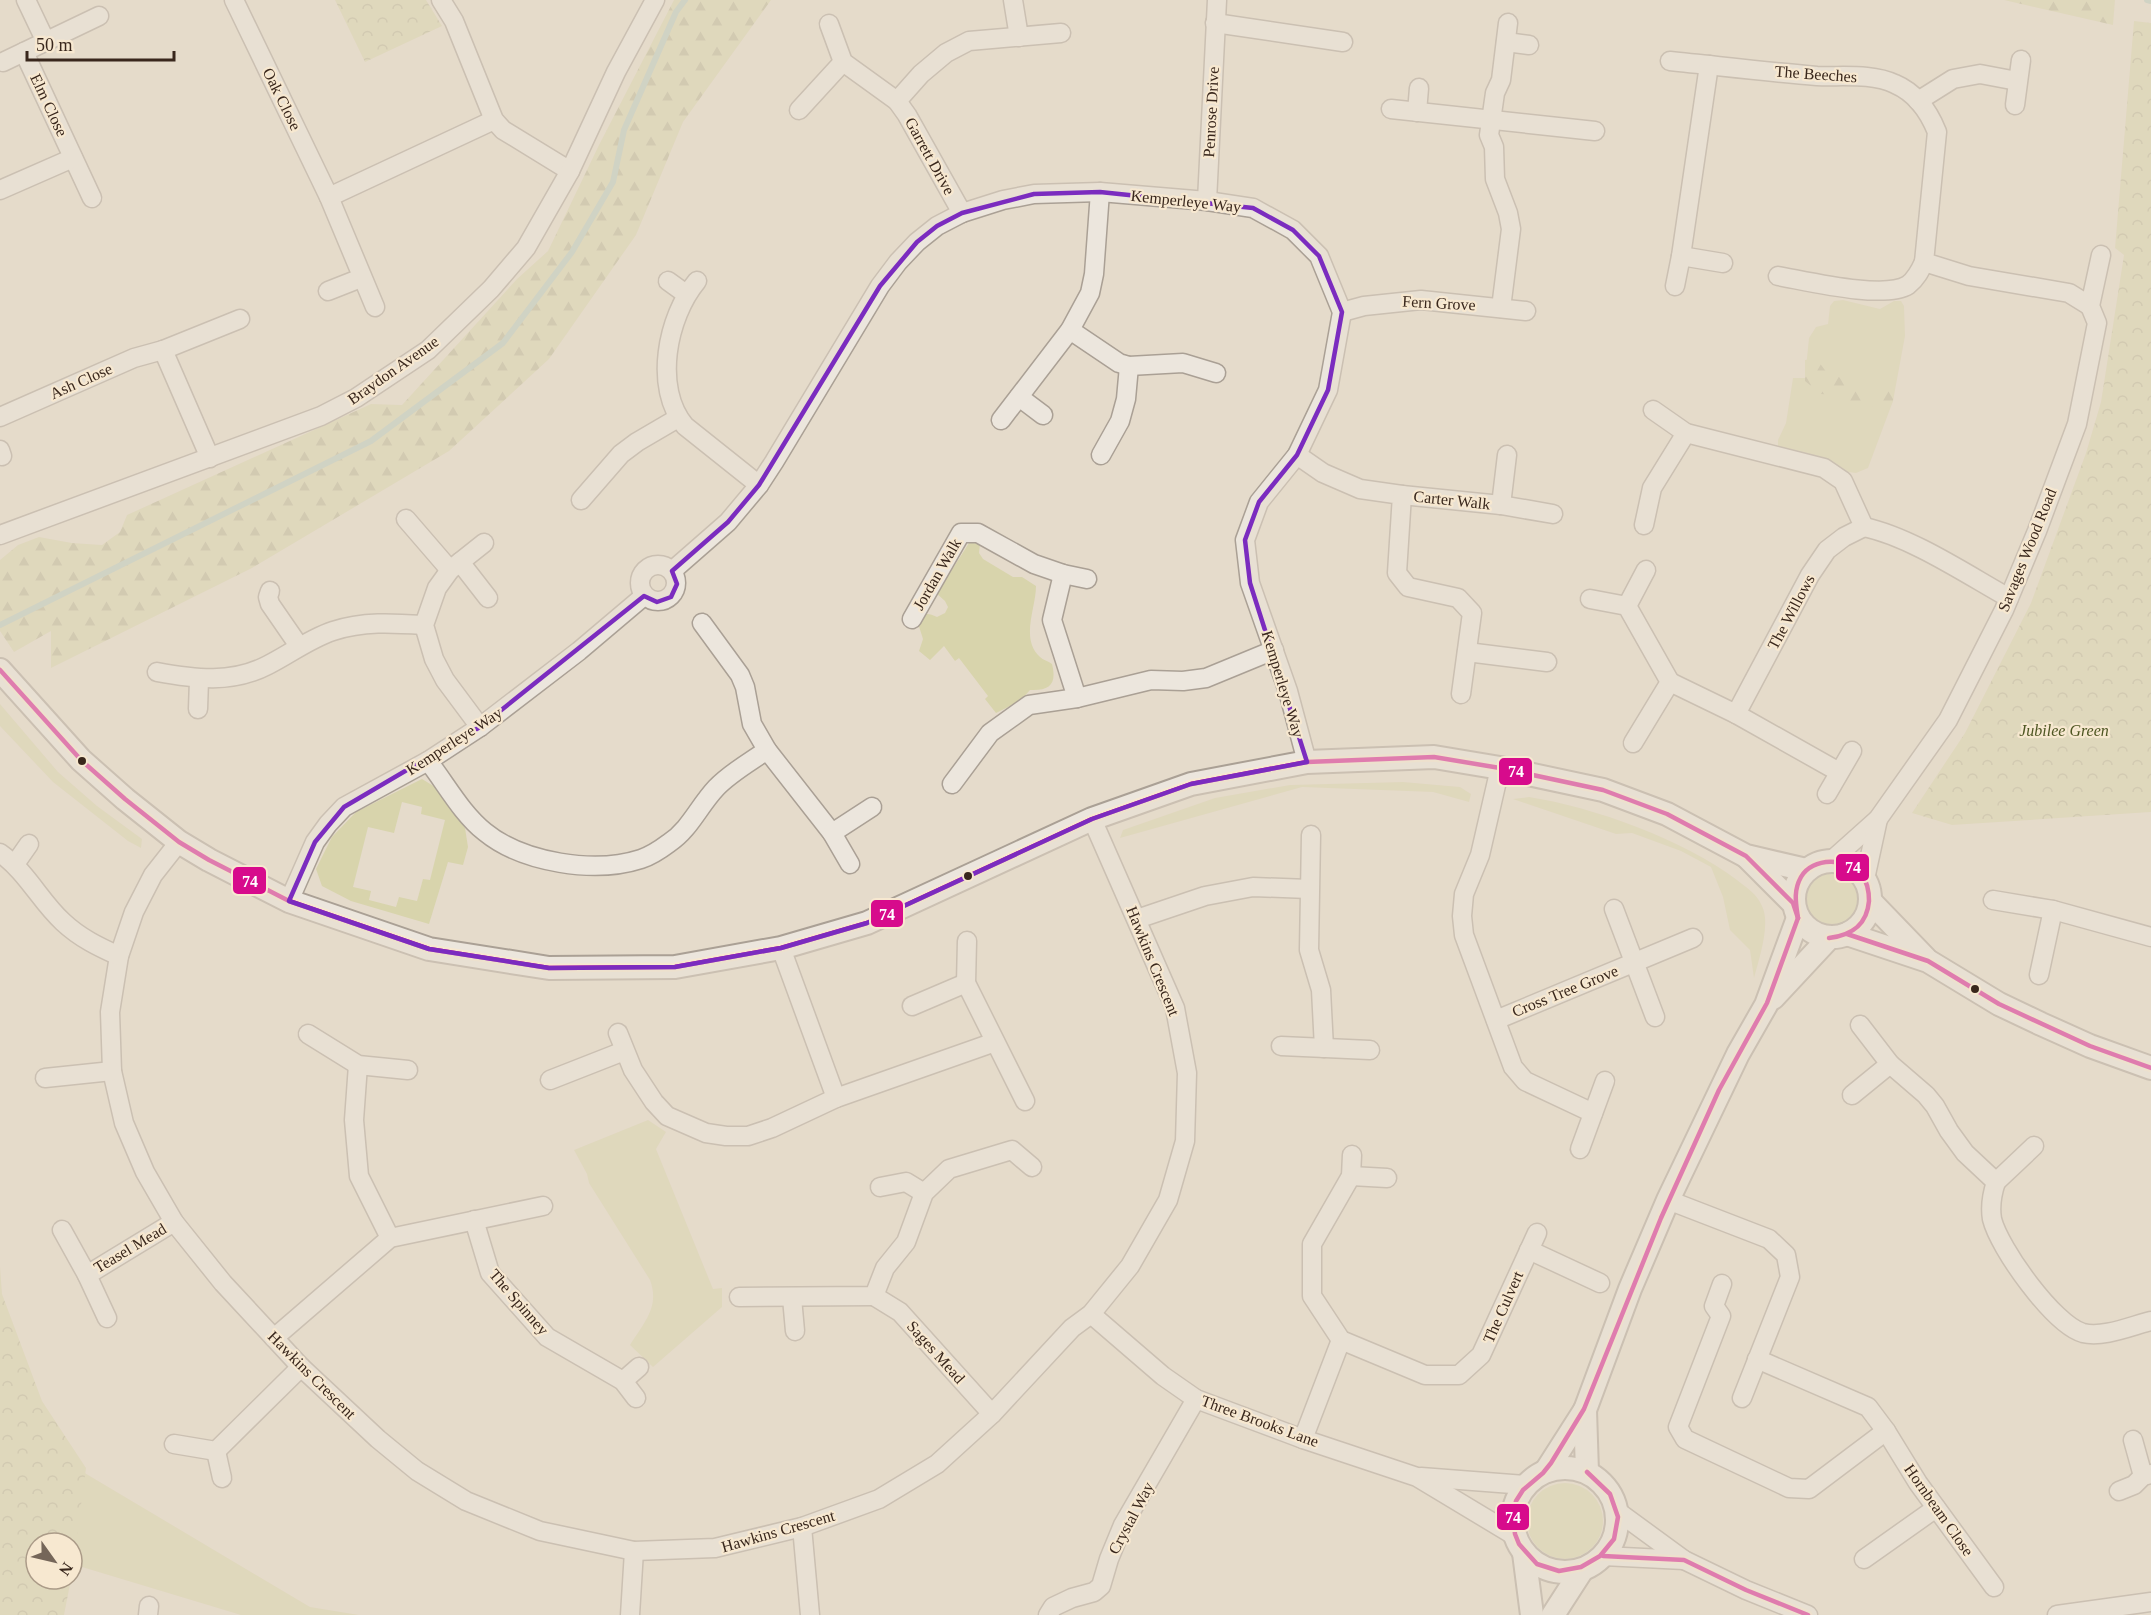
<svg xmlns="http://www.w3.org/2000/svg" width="2151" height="1615" viewBox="0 0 2151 1615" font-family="Georgia,serif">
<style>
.green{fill:#d8d4ac;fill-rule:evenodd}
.forest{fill:url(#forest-firs)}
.park{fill:url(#park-crowns)}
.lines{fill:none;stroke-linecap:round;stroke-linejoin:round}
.stream{stroke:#b7cabc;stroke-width:6}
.minor-casing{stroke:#aaa095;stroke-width:21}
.tertiary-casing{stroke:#aaa095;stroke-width:26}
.minor{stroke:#ece6dd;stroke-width:18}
.tertiary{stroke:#ece6dd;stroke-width:22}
.bus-1-casing{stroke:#f7e8d0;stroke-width:9}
.bus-1{stroke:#d70b8c;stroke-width:4.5}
.marked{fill:none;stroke:#7b2cbf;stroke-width:4.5;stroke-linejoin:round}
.bus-dot{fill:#39271c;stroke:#f7e8d0;stroke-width:2}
.labels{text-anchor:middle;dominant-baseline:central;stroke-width:4.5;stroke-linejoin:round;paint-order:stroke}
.street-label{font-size:16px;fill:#39271c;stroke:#f7e8d0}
.park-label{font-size:16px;font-style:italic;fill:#4e5622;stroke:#f7e8d0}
.line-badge{stroke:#f7e8d0;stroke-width:2}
.badge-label{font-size:16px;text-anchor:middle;font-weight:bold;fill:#fff}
</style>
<defs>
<pattern id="forest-firs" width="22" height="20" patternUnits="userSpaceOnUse" patternTransform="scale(1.5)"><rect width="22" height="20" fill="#d8d4ac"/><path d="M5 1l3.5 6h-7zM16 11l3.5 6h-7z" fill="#bab693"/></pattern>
<pattern id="park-crowns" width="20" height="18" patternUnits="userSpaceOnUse" patternTransform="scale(1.5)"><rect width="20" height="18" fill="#d8d4ac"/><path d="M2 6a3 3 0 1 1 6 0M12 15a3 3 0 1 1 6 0" fill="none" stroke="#bab693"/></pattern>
</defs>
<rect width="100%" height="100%" fill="#e5dbcb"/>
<g class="green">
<path d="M1843 300 1880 309 1894 301H1901L1904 306 1905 336 1893 401 1868 468 1856 473 1841 471 1825 461 1778 448V440L1786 423 1793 378H1805L1809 338 1816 327 1828 324 1830 306 1834 301Z"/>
<path d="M971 540 980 543 979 553 983 559 1013 577H1022L1036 586C1036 608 1020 639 1040 657 1043 660 1048 661 1052 664 1057 684 1050 691 1030 690L1020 701 996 713 985 699 988 696 959 658 955 661 944 646 930 660 919 651 923 639 917 620C925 612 928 613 937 617L945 613 948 607 945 601 935 592 943 580 948 576Z"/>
<path d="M0 704 58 772 97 806 142 839 141 848 128 841 53 782 0 726Z"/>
<path d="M422 779 440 790 465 828 468 847 463 865 448 862 429 924 351 901 322 886 316 869 332 837 356 812ZM402 802 422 807 421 814 445 820 430 880 423 879 417 901 399 897 396 907 369 900 371 891 353 887 368 827 394 833Z"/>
<path d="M1403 782 1460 787 1471 794 1469 802 1433 792 1302 787 1120 838 1123 830 1215 798 1290 785Z"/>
<path d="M1529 797C1594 807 1684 840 1737 880 1747 888 1757 894 1762 906 1771 924 1759 959 1754 978L1750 950 1730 930 1723 897 1711 867 1681 851 1632 833 1616 834 1513 799Z"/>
<circle cx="1833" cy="899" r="29"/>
<path d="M648 1120 666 1132 656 1149 713 1289 722 1288V1307L653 1367 630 1345C644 1322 660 1307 650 1280L589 1183 587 1174 574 1150Z"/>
<path d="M0 1307 35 1403 83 1472 310 1607 359 1615H241L72 1564V1543H36V1579L0 1615Z"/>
<circle cx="1565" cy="1521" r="38"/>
</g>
<g class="forest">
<path d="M674 0H771L683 122 636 235 549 359 449 451 252 568 51 668V631L14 652 0 631V560L18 545 39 537 72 543 102 545 120 532 127 515 371 404 402 405 517 279 548 251 599 145Z"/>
<path d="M2004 0H2115L2113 25Z"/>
<path d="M1816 358 1827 373 1839 377 1850 385 1881 393 1888 386 1894 387 1893 401 1887 414H1881L1870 404 1860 407 1843 404 1833 395 1821 394 1805 381V360Z"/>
</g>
<g class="park">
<path d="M335 0H426L442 26 365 62Z"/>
<path d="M2134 21 2151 23V812L1952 825 1912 813 1965 733 2031 603 2086 453 2101 402 2124 255 2115 248Z"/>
<path d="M0 1266 2 1294 42 1401 86 1468 72 1572V1543H36V1579H71L64 1615H0Z"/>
</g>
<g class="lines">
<g class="stream">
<path d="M2147 0 2151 1"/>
<path d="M0 625 371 441 503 343 572 252 613 182 624 130 676 12 685 0"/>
</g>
<g class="minor-casing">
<g id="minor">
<path d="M26 0 46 42"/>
<path d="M234 0 329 197 375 307"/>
<path d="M441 0 454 21 494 120 503 130 570 171"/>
<path d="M1013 0 1019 37"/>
<path d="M1215 23 1343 42"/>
<path d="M829 24 843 62 897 101"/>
<path d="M1506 42 1529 45"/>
<path d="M24 52 92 198"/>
<path d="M1670 61C1719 66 1768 72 1817 76 1842 77 1872 73 1895 84 1916 93 1929 112 1937 132L1924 262 1969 276 2069 293 2090 306"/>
<path d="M3 62 99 16"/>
<path d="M1918 101 1953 79 1980 74 2017 81"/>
<path d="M2015 105 2021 60"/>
<path d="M1391 109 1595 131"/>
<path d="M799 110 843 62"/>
<path d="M1417 112 1419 88"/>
<path d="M0 190 73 158"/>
<path d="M329 197 494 120"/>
<path d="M1207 201 1217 0"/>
<path d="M962 213 907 115 897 101 921 74 946 53 969 41 1061 33"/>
<path d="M1681 256 1723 263"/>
<path d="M1778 276C1807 281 1884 300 1908 285 1916 279 1920 271 1924 262"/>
<path d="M668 281 686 294"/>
<path d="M697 281C667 317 653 388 685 426L759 485"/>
<path d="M1675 286 1681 256 1709 65"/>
<path d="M328 291 361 278"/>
<path d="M1501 308 1511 229 1508 213 1495 179 1494 147 1489 135 1495 93 1501 80 1508 23"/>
<path d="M1342 312 1364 306 1421 300 1526 311"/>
<path d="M1070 330 1119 363 1129 366 1183 363 1216 373"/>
<path d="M163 350 210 458"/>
<path d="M1019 397 1043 415"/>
<path d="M1653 410 1686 433 1824 468 1843 481 1864 527 1844 537 1827 550 1810 575 1736 714"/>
<path d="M0 417 134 358 163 350 240 319"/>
<path d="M1001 420 1070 330 1090 293 1094 274 1100 192"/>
<path d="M0 450 2 456"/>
<path d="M1101 455 1120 421 1126 399 1129 366"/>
<path d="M1297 455 1323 473 1360 489 1402 495 1397 573 1408 587 1458 598 1472 613 1461 694"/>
<path d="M1402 495 1501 505 1553 514"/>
<path d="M581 500 621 454 637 442 678 418"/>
<path d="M1501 505 1507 455"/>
<path d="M406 519 450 570"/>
<path d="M1644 525 1652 488 1686 433"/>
<path d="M1864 527C1911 537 1966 574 2009 598"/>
<path d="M0 535 321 416 356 398 428 350 491 289 526 248 570 171 616 72 655 0"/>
<path d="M460 562 488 598"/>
<circle cx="658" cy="583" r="18"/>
<path d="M672 571 728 522 759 485 774 462 880 286 898 262 917 242 937 226 962 213 1003 200 1034 194 1100 192 1207 201 1253 208 1293 230 1319 256 1342 312 1328 390 1297 455 1259 502 1245 540 1250 583 1288 691 1307 762"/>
<path d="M1063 574 1052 620 1077 698"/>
<path d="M270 591 268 597 270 604 299 646"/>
<path d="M1590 599 1627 606 1670 682 1633 743"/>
<path d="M1627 606 1646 570"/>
<path d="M912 619 961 533H978L1034 564 1063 574 1087 579"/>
<path d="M702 623 740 675 745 687 752 724 767 750 832 833 850 864"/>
<path d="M1467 652 1547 662"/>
<path d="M157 672C195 679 232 684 268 665 290 654 309 639 333 631 363 621 393 623 424 625"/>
<path d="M1670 682 1736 714 1839 772"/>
<path d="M198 709 199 680"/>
<path d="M480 727 445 680 434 659 424 625 437 588 450 570 484 543"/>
<path d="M428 761C446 784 462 814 485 832 523 863 595 874 641 859 650 856 661 849 669 843 690 829 699 806 716 788 730 773 750 762 767 750"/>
<path d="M1500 768 1480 855 1464 894 1462 916 1464 935 1513 1067 1525 1081 1593 1113"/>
<path d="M952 784 990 733 1029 705 1077 698 1151 680 1183 681 1206 678 1274 650"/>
<path d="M1827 794 1852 751"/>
<path d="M832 833 872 807"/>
<path d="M1311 835 1309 950 1321 990 1324 1048"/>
<path d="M179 842 153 875 134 912 119 956 110 1012 112 1071 124 1123 145 1172 174 1222 223 1283 301 1367 378 1439 417 1471 466 1501 540 1531 634 1551 715 1548 802 1527 879 1499 937 1464 992 1414 1072 1328 1091 1314 1130 1266 1168 1200 1185 1141 1187 1073 1175 1008 1092 819"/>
<path d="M0 853C27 872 40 901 63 922 80 938 99 947 119 956"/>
<path d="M1831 861 1878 819 1948 720 2004 610 2037 531 2077 424 2097 323 2090 306 2101 255"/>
<path d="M15 864 29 844"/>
<path d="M1865 879 1878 819"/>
<path d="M1993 900 2053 910 2151 937"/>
<path d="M289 901 315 842 328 824 344 807 428 761 480 727 579 651 644 596"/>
<path d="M1614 909 1655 1017"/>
<path d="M1137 919 1205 896 1253 887 1309 889"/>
<path d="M967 941 966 983 1025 1101"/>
<path d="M781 948 836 1098"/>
<path d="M2039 975 2053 910"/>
<path d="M912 1006 966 983"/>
<path d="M1496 1020 1693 938"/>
<path d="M1860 1025 1890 1064 1926 1095 1935 1106 1949 1131 1965 1153 1996 1182C1992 1194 1990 1207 1992 1219 1999 1248 2054 1325 2083 1333 2103 1338 2131 1326 2151 1321"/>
<path d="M618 1033 633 1070 654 1102 667 1116 706 1133 726 1136H748L772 1128 836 1098 995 1042"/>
<path d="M308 1034 358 1065 408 1070"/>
<path d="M1281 1046 1370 1050"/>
<path d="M358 1065 354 1120 359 1176 390 1238"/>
<path d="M45 1078 112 1071"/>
<path d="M550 1080 624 1051"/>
<path d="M1852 1095 1890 1064"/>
<path d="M1580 1149 1605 1081"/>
<path d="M1352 1155 1351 1176 1312 1244V1296L1341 1340 1425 1375H1459L1481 1355 1537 1233"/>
<path d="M1351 1176 1387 1178"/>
<path d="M1996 1182 2034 1146"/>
<path d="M880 1187 906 1182 924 1193"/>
<path d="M1668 1200 1769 1239 1786 1255 1790 1277 1742 1398"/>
<path d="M474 1220 490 1273 547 1337 623 1381 636 1398"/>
<path d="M62 1230 87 1275 107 1318"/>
<path d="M1529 1250 1600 1283"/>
<path d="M87 1275 174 1222"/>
<path d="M1722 1284 1714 1306 1721 1316 1678 1427 1685 1439 1789 1488 1809 1489 1886 1431"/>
<path d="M874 1296 900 1312 992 1414"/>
<path d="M739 1297 874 1296 885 1268 906 1242 924 1193 949 1169 1012 1150 1032 1167"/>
<path d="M792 1298 795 1331"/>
<path d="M1091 1314 1163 1376 1196 1399 1303 1439 1417 1477 1515 1536"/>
<path d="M274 1338 390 1238 543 1206"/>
<path d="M1757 1359 1868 1407 1886 1431 1918 1483 1994 1587"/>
<path d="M623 1381 639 1367"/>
<path d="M1303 1439 1341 1340"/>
<path d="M2133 1440 2143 1476"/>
<path d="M174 1444 216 1451 301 1367"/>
<path d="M216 1451 222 1478"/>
<path d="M1421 1477 1525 1485"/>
<path d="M2119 1491 2134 1485 2143 1476 2151 1474"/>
<path d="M1617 1511 1684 1560 1746 1590 1808 1615"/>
<path d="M802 1527 810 1615"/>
<path d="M1603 1556 1684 1560"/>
<path d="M1864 1559 1936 1508"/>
<path d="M148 1615 149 1606"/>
<path d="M630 1615 634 1551"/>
<path d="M1048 1615 1053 1607 1072 1598 1094 1592 1101 1586 1109 1559 1123 1525 1196 1399"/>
<path d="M2057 1615 2151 1602"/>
</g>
</g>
<g class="tertiary-casing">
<g id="tertiary">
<path d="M0 670 81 760 125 799 179 842 209 860 289 901 429 949 549 968 675 967 781 948 867 923 1092 819 1191 784 1307 762 1434 757 1500 768 1603 790 1667 814 1746 856 1806 870"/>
<path d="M1747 857 1793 903"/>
<circle cx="1832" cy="899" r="38"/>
<path d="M1870 901 1925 958"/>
<path d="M1847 934 1928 961 1999 1004 2041 1024 2090 1046 2151 1068"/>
<path d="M1773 998 1829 938"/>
<path d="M1585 1410 1587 1472"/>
<circle cx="1565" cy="1520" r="52"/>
<path d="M1546 1471 1585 1410 1630 1289 1668 1200 1738 1054 1766 1005 1798 918"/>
<path d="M1524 1553 1532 1615"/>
<path d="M1553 1615 1582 1570"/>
</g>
</g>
<use href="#minor" class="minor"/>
<use href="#tertiary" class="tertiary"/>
<g class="bus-1-casing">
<g id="bus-1">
<path d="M0 670 81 760 125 799 179 842 209 860 289 901 429 949 549 968 675 967 781 948 867 923 1092 819 1191 784 1307 762 1434 757 1500 768 1603 790 1667 814 1746 856 1793 903 1798 918"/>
<path d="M1798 918C1796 904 1793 891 1801 877 1812 857 1848 857 1862 875 1868 883 1869 892 1869 901 1867 925 1852 935 1829 938"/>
<path d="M1847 934 1928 961 1999 1004 2090 1046 2151 1068"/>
<path d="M1587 1472 1610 1494 1618 1517 1614 1539 1600 1556 1581 1567 1559 1571 1537 1564 1519 1544 1515 1534 1513 1517 1516 1501 1523 1490 1543 1473 1551 1463 1584 1409 1661 1218 1719 1090 1767 1003 1798 918"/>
<path d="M1603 1556 1684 1560 1746 1590 1808 1615"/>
</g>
</g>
<use href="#bus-1" class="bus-1"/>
</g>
<path d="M0 0H2151V1615H0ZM1100 192 1253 208 1293 230 1319 256 1342 312 1328 390 1297 455 1259 502 1245 540 1250 583 1307 762 1191 784 1092 819 867 923 781 948 675 967 549 968 429 949 289 901 315 842 344 807 480 727 644 596 657 602 671 597 677 584 672 571 728 522 759 485 880 286 917 242 937 226 962 213 1034 194Z" fill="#e5dbcb" fill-opacity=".55" fill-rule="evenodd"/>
<path class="marked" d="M1100 192 1253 208 1293 230 1319 256 1342 312 1328 390 1297 455 1259 502 1245 540 1250 583 1307 762 1191 784 1092 819 867 923 781 948 675 967 549 968 429 949 289 901 315 842 344 807 480 727 644 596 657 602 671 597 677 584 672 571 728 522 759 485 880 286 917 242 937 226 962 213 1034 194Z"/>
<g class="bus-dot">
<circle cx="82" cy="761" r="5"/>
<circle cx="968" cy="876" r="5"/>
<circle cx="1975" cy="989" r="5"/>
</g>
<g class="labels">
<g class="street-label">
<text transform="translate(1816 74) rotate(4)">The Beeches</text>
<text transform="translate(282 99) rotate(64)">Oak Close</text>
<text transform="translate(49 105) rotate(65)">Elm Close</text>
<text transform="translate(1211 112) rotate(-87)">Penrose Drive</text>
<text transform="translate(930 156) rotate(61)">Garrett Drive</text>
<text transform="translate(1186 201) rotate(6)">Kemperleye Way</text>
<text transform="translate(1439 303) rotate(3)">Fern Grove</text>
<text transform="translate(393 370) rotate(-35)">Braydon Avenue</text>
<text transform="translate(81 381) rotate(-24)">Ash Close</text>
<text transform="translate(1452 500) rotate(6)">Carter Walk</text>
<text transform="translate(2027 550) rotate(-68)">Savages Wood Road</text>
<text transform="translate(937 574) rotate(-60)">Jordan Walk</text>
<text transform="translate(1791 612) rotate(-62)">The Willows</text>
<text transform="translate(1283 684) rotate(73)">Kemperleye Way</text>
<text transform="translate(454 741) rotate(-33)">Kemperleye Way</text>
<text transform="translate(1153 961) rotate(68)">Hawkins Crescent</text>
<text transform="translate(1565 991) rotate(-22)">Cross Tree Grove</text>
<text transform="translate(130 1248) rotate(-31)">Teasel Mead</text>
<text transform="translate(519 1302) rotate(49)">The Spinney</text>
<text transform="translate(1503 1307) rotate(-66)">The Culvert</text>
<text transform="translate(936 1352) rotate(48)">Sages Mead</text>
<text transform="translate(312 1375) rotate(45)">Hawkins Crescent</text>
<text transform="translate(1260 1421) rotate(20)">Three Brooks Lane</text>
<text transform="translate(1939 1510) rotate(55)">Hornbeam Close</text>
<text transform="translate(1131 1518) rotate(-62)">Crystal Way</text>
<text transform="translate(778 1531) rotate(-16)">Hawkins Crescent</text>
</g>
<g class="park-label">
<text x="2064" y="730">Jubilee Green</text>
</g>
</g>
<g class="line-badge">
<rect x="1498" y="757" width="35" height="29" rx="6" fill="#d70b8c"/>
<rect x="1835" y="853" width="35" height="29" rx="6" fill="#d70b8c"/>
<rect x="232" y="866" width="35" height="29" rx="6" fill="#d70b8c"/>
<rect x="870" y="899" width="34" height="29" rx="6" fill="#d70b8c"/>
<rect x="1496" y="1503" width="34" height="28" rx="6" fill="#d70b8c"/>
</g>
<g class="badge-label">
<text x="1516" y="777">74</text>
<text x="1853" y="873">74</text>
<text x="250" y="887">74</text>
<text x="887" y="920">74</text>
<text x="1513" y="1523">74</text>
</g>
<g transform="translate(54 1561) rotate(124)"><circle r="28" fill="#f7e8d0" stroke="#ab9b88" stroke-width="1.5"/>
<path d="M0-4.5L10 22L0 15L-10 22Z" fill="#756659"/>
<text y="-9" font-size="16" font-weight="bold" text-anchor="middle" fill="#39271c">N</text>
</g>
<path d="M27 51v9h147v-9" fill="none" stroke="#39271c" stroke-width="3"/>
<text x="36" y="51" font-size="18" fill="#39271c" stroke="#f7e8d0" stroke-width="4.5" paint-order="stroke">50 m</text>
</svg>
